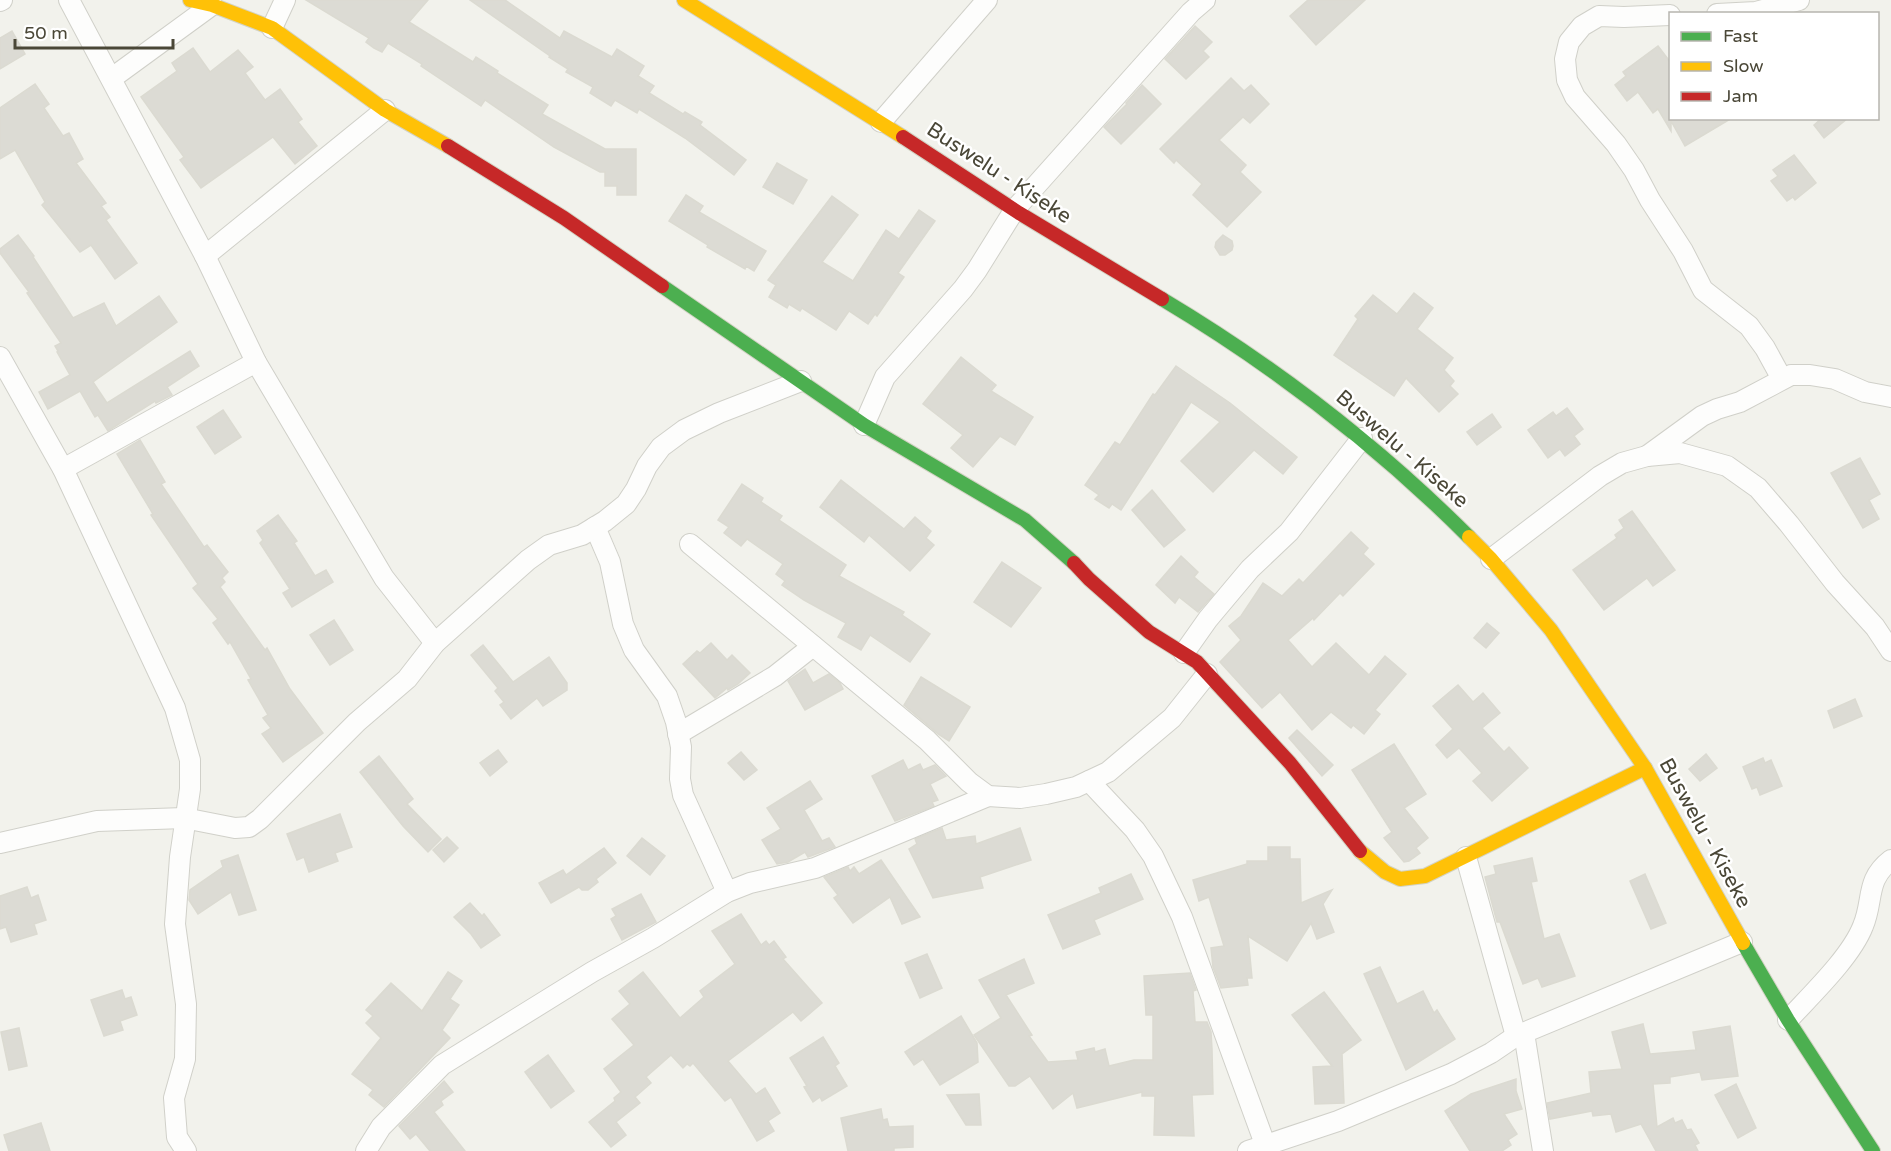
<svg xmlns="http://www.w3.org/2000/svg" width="1891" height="1151" viewBox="0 0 1891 1151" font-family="'Varela Round',sans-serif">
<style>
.building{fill:#dcdbd4;stroke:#dbdad1;stroke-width:1.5}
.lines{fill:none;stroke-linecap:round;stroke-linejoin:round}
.street-casing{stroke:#d0d0c9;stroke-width:22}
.fast-casing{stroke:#d3d3c4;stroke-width:16}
.slow-casing{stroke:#d3d3c4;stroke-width:16}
.jam-casing{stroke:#d3d3c4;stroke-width:16}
.street{stroke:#fdfdfc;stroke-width:20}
.fast{stroke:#4caf50;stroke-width:14}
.slow{stroke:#ffc107;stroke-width:14}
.jam{stroke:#c62828;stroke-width:14}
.labels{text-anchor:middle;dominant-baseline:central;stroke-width:5;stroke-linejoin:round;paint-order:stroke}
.street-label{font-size:21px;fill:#4a4737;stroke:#fff}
</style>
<rect width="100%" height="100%" fill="#f2f2ec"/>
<g class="building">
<path d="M306 0H428L409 22 473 62 476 57 498 71 497 73 548 105 542 114 605 149H636V195H617V186H605V172H600L554 147 485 100 481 106 421 66 422 64 388 43 382 52 374 48 366 42 369 38Z"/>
<path d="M470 0H505L560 38 564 31 612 57 617 49 644 66 638 76 654 86 649 93 683 114 685 112 702 122 700 125 746 160 734 175 685 138 639 109 637 113 615 100 611 106 590 93 593 87 566 72 568 69 549 57 550 56Z"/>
<path d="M1308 0H1365L1316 45 1290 16Z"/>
<path d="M1195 26 1212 42 1203 51 1209 57 1186 79 1165 59Z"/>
<path d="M12 31 25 54 0 69V38Z"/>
<path d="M1658 46 1671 63V118H1732L1685 146 1671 121V131L1658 109 1653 113 1638 92 1627 101 1615 85 1626 76 1623 72Z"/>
<path d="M193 48 210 72 238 50 253 67 245 73 265 100 280 89 302 119 298 122 317 146 295 164 273 137 201 188 180 160 184 157 141 97 177 71 172 63Z"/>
<path d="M1231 78 1244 91 1251 85 1269 104 1250 123 1243 117 1219 140 1246 165 1240 172 1261 192 1227 227 1193 195 1202 184 1176 160 1174 163 1160 149Z"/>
<path d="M35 84 49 104 44 108 63 136 69 133 83 159 76 163 106 203 101 206 110 217 106 220 137 263 115 279 91 245 80 252 42 205 45 202 15 150 0 159V108Z"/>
<path d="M1142 85 1161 104 1121 144 1104 127 1127 104 1126 103Z"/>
<path d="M1822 118H1848L1824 138 1814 125Z"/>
<path d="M1794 155 1816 183 1795 200 1793 197 1787 201 1771 181 1778 176 1773 170Z"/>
<path d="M777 163 807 180 793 204 763 187Z"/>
<path d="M686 195 703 206 699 212 766 251 754 271 746 266 745 269 707 247 708 245 669 221Z"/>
<path d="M832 196 858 215 822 262 853 281 886 230 899 239 919 210 935 221 898 273 904 277 877 316 875 314 868 324 849 311 836 330 802 308 800 311 789 304 787 308 769 297 776 285 768 280Z"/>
<path d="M18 235 34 256 33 257 73 318 104 303 116 326 159 296 177 322 93 382 107 403 190 351 199 366 167 387 172 395 156 403 155 401 108 431 98 415 95 417 80 391 48 409 39 392 70 375 57 352 58 351 55 346 61 343 27 293 29 292 0 253V249Z"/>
<path d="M1223 235 1232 241 1233 246 1232 250 1225 255H1220L1215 247 1216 242Z"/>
<path d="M1414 293 1433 308 1417 329 1453 358 1444 370 1454 381 1450 386 1458 394 1439 412 1406 378 1394 396 1334 355 1358 319 1355 316 1373 295 1397 314Z"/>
<path d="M961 357 996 385 991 391 1033 417 1015 445 1000 436 973 467 951 448 963 435 923 404Z"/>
<path d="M1176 366 1230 403 1297 457 1283 474 1254 450 1213 492 1181 461 1220 422 1191 402 1121 510 1112 504 1109 508 1095 499 1099 495 1085 485 1115 442 1120 445 1153 394 1155 395Z"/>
<path d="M1567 408 1583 429 1574 436 1580 444 1565 456 1560 449 1548 458 1528 430 1553 412 1556 416Z"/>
<path d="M223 410 241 437 215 454 197 427Z"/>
<path d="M1492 414 1501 427 1477 445 1467 432Z"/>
<path d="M140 440 165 482 161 484 204 547 207 545 228 572 222 578 225 582 220 587 265 650 267 648 290 689 323 733 283 762 262 734 271 728 263 718 268 715 248 680 251 679 230 642 228 644 213 623 218 619 193 588 198 584 151 515 153 514 117 454Z"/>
<path d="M1860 458 1880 494 1869 500 1879 519 1863 528 1831 473Z"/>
<path d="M841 480 904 529 915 517 931 531 926 538 934 545 910 571 869 535 864 542 820 507Z"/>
<path d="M742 484 763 498 761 502 782 516 779 520 846 565 839 576 904 612 902 615 930 634 910 662 870 635 861 650 838 637 846 623 804 600 782 585 785 581 776 574 783 564 747 539 741 546 724 533 729 527 718 520Z"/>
<path d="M1152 490 1185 530 1164 547 1132 510Z"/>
<path d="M1632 511 1675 570 1653 586 1647 578 1604 610 1573 570 1617 538 1615 535 1624 528 1619 520Z"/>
<path d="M278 515 297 541 294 543 315 576 326 570 333 582 292 607 283 593 290 589 260 543 263 540 257 531Z"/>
<path d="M1351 532 1368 548 1363 554 1374 564 1343 596 1340 593 1314 620 1313 618 1288 640 1312 667 1336 643 1369 675 1385 656 1406 674 1375 710 1380 714 1364 734 1353 725 1351 728 1331 712 1312 730 1280 692 1262 708 1220 662 1241 640 1229 626 1241 616 1263 583 1282 596 1299 579 1303 583Z"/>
<path d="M1181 556 1198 572 1194 577 1214 594 1198 612 1179 597 1175 603 1156 585Z"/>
<path d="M1002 562 1041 588 1011 627 974 602Z"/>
<path d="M334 620 353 650 330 665 310 635Z"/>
<path d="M1487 623 1499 633 1486 648 1474 638Z"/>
<path d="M711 643 727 660 732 655 750 673 738 684 728 690 727 688 715 698 683 664 697 651 700 653Z"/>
<path d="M483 645 513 682 549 657 567 683V690L543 706 537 698 511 719 500 705 504 702 495 691 498 688 471 655Z"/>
<path d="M805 669 813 683 829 674 840 683 843 689 805 710 788 681Z"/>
<path d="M921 677 970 707 949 741 938 734 904 705Z"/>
<path d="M1458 685 1473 702 1483 693 1500 713 1482 728 1504 752 1509 747 1528 768 1492 801 1473 781 1482 773 1459 748 1447 758 1436 745 1453 729 1433 706Z"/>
<path d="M1855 699 1862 716 1834 728 1828 711Z"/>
<path d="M1297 730 1333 765 1322 776 1289 738Z"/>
<path d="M1394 744 1426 794 1404 808 1428 838 1416 848 1420 853 1409 861 1404 862 1384 838 1392 832 1352 770Z"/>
<path d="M498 750 507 762 490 776 480 763Z"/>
<path d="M741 752 757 770 744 780 728 763Z"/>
<path d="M1706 754 1717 768 1700 781 1689 769Z"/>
<path d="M379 756 413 799 407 804 441 839 428 852 403 826 360 772Z"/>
<path d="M1763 758 1765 763 1771 760 1782 786 1760 795 1757 787 1752 789 1743 767Z"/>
<path d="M903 760 908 770 920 764 923 770 935 765 946 776 930 784 938 800 932 802 934 806 895 821 872 776Z"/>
<path d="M810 781 822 799 804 810 822 841 829 838 835 847 808 857 805 852 788 862 777 864 762 840 781 829 767 808Z"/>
<path d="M340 814 352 847 335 853 338 861 309 872 304 857 297 860 287 834Z"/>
<path d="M942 828 946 840 975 836 976 844 1020 828 1031 860 980 877 983 888 933 898 909 849 917 844 915 839Z"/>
<path d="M447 837 458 848 444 862 433 850Z"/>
<path d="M642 838 665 856 650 875 627 856Z"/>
<path d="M1268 847H1290V859H1300L1301 903 1332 890 1323 904 1334 932 1317 939 1311 923 1287 961 1248 936 1252 978H1247L1248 985 1221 988 1213 967 1211 948 1224 946 1209 897 1199 901 1193 880 1247 864V861H1268Z"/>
<path d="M604 848 616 863 596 879 598 882 588 890H582L579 887 551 903 539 883 563 870 566 875Z"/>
<path d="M238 855 256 910 239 915 231 892 198 914 189 900 190 890 223 867 221 861Z"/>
<path d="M1532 858 1537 881 1531 882 1544 939 1559 934 1575 976 1542 987 1538 978 1523 984 1500 922H1497L1485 877 1496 874 1494 866Z"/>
<path d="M881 860 920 917 902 924 890 897 853 923 834 898 838 895 824 877 848 867 850 871 854 867 859 874Z"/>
<path d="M1131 874 1143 899 1094 920 1100 934 1063 949 1048 915 1101 893 1099 888Z"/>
<path d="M1645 874 1666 923 1651 929 1630 881Z"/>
<path d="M27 887 31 898 38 895 46 920 34 924 37 934 11 942 6 927 0 929V896Z"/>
<path d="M641 894 656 922 622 940 611 919 616 916 612 909Z"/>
<path d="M470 903 482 916 484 914 500 935 481 948 471 934 454 917Z"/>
<path d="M741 914 761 945 766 941 769 945 774 941 786 957 783 959 822 1003 801 1021 793 1012 728 1061 756 1094 765 1088 780 1113 768 1121 774 1131 757 1141 731 1097 725 1101 693 1063 690 1066 687 1064 683 1068 671 1055 646 1077 651 1083 635 1097 640 1103 616 1122 626 1135 611 1147 589 1122 615 1101 614 1098 621 1092 604 1069 634 1045 612 1019 630 1004 619 991 643 972 680 1018 704 997 700 991 735 964 712 931Z"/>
<path d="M927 954 942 988 920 998 905 963Z"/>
<path d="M1024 959 1034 983 1006 995 1032 1035 1029 1036 1048 1062 1078 1060 1076 1052 1094 1048 1095 1052 1105 1049 1109 1066 1134 1060H1153V1015H1146L1144 976 1190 973 1196 990 1193 991 1195 1022H1207L1211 1032 1212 1049 1213 1094 1192 1095 1194 1136 1154 1135 1155 1096H1142V1092L1077 1108 1073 1093 1053 1109 1030 1076 1015 1086H1009L974 1035 1001 1018 979 980Z"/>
<path d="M1380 967 1397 1004 1423 991 1434 1013 1437 1010 1455 1039 1406 1070 1364 974Z"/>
<path d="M448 972 462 981 450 999 459 1005 442 1030 450 1038 384 1107 369 1095 373 1090 352 1074 381 1038 366 1023 373 1016 366 1010 391 983 422 1011Z"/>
<path d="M122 990 125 999 131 997 137 1015 120 1021 123 1030 104 1036 91 1000Z"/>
<path d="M1324 992 1361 1040 1342 1054 1344 1103 1315 1104 1313 1067 1332 1066 1292 1015Z"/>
<path d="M961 1016 977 1043 978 1062 940 1085 923 1059 914 1065 905 1052Z"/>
<path d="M1643 1024 1650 1054 1696 1050 1693 1032 1730 1026 1738 1076 1702 1080 1700 1072 1670 1077V1083L1653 1084 1657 1127 1673 1118 1675 1123 1682 1120 1687 1130 1691 1129 1699 1143 1695 1145 1698 1151H1656L1641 1124 1616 1132 1611 1114 1593 1116 1592 1111 1550 1119 1547 1103 1591 1093 1589 1072 1622 1069 1612 1032Z"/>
<path d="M19 1028 27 1066 9 1070 1 1032Z"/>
<path d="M823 1037 839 1063 835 1066 847 1086 822 1101 820 1097 813 1102 804 1087 807 1086 790 1058Z"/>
<path d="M548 1055 574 1091 551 1108 525 1072Z"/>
<path d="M1516 1079V1091L1522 1109 1504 1114 1517 1134 1508 1140 1511 1145 1502 1151H1470L1445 1111 1471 1094Z"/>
<path d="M444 1081 453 1092 441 1101 443 1105 434 1112 465 1151H430L416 1134 410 1139 399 1126Z"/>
<path d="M1736 1084 1756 1128 1738 1138 1715 1095Z"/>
<path d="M979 1094 981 1125H966L947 1095Z"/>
<path d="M881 1109 883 1120 887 1119 889 1127 913 1126V1147L894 1148V1151H848L841 1118Z"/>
<path d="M41 1123 50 1151H9L4 1135Z"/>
</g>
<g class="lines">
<g class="street-casing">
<g id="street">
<path d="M69 0 205 256 256 362 384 578 435 643"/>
<path d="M0 1 2 0"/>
<path d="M1717 14 1756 12 1799 0"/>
<path d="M1670 15 1624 17 1599 16 1582 26 1569 42 1565 59 1567 80 1575 97 1616 144 1634 170 1650 200 1683 251 1703 290 1749 326 1765 348 1782 379"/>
<path d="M272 28 285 0"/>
<path d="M112 78 212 5"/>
<path d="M881 122 987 0"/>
<path d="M205 256 385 110"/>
<path d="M0 357 63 469 175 708 190 760V789L180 857 175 924 186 1004 185 1059 174 1098 177 1137 186 1151"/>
<path d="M864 425 885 377 963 289 977 270 1015 209 1191 12 1205 0"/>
<path d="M1647 456 1702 416 1717 409 1740 402 1791 375H1810L1835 379 1865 392 1891 397"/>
<path d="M63 469 256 362"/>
<path d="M595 527 610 562 623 624 634 650 667 696 676 722 681 747 680 779 683 795 727 892"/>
<path d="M690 544 927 740 969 782 988 796 1020 798 1046 794 1076 787 1108 772 1172 718 1207 674"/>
<path d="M1491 559 1600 476 1622 463 1647 456 1680 453 1727 466 1758 488 1789 524 1835 583 1875 627 1891 651"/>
<path d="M1184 653 1208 619 1250 569 1289 532 1362 438"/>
<path d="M678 734 775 676 813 646"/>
<path d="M1089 781 1135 830 1153 856 1182 917 1265 1144"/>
<path d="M0 843 97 821 184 818 235 828 249 827 260 819 357 722 407 679 435 643 528 560 549 545 582 535 605 521 626 504 636 489 647 466 661 447 684 430 719 413 801 381"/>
<path d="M1466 857 1516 1036"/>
<path d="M1788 1020C1811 995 1851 957 1863 926 1874 900 1865 880 1891 860"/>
<path d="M1524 1033 1543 1151"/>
<path d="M366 1151 381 1127 442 1065 592 972 653 938 727 892 750 883 815 868 988 796"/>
<path d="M1248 1151 1338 1121 1451 1074 1491 1053 1516 1036 1742 942"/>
</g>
</g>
<g class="fast-casing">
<g id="fast">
<path d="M662 286 864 425 1025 520 1074 563"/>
<path d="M1162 299C1274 366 1376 444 1469 537"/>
<path d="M1743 943 1788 1020 1873 1151"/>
</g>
</g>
<g class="slow-casing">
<g id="slow">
<path d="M190 0 212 5 272 28 385 110 448 146"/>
<path d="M684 0 903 137"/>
<path d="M1469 537 1491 559 1551 630 1645 768 1743 943"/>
<path d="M1360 851 1385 872 1400 879 1425 876 1645 768"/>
</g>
</g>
<g class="jam-casing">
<g id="jam">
<path d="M903 137 1019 213 1162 299"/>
<path d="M448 146 564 218 662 286"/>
<path d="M1074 563 1089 579 1149 632 1197 662 1290 763 1360 851"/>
</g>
</g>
<use href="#street" class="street"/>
<use href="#fast" class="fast"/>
<use href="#slow" class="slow"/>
<use href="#jam" class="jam"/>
</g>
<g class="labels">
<g class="street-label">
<text transform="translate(999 173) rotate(33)">Buswelu - Kiseke</text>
<text transform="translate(1402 449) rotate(41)">Buswelu - Kiseke</text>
<text transform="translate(1705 833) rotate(61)">Buswelu - Kiseke</text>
</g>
</g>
<rect x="1669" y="12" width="210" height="108" fill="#ffffff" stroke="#b7b5af" stroke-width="1.5"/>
<rect x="1681" y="32" width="30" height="9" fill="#4caf50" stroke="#b7b5af" stroke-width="1.5"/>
<text x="1723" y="42" font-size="18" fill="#4a4737">Fast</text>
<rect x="1681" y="62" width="30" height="9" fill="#ffc107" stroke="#b7b5af" stroke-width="1.5"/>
<text x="1723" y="72" font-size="18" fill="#4a4737">Slow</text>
<rect x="1681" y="92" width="30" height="9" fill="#c62828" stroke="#b7b5af" stroke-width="1.5"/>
<text x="1723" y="102" font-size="18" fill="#4a4737">Jam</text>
<path d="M15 39v9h158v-9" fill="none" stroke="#4a4737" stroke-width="3"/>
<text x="24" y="39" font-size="18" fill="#4a4737" stroke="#ffffff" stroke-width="4.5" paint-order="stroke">50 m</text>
</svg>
